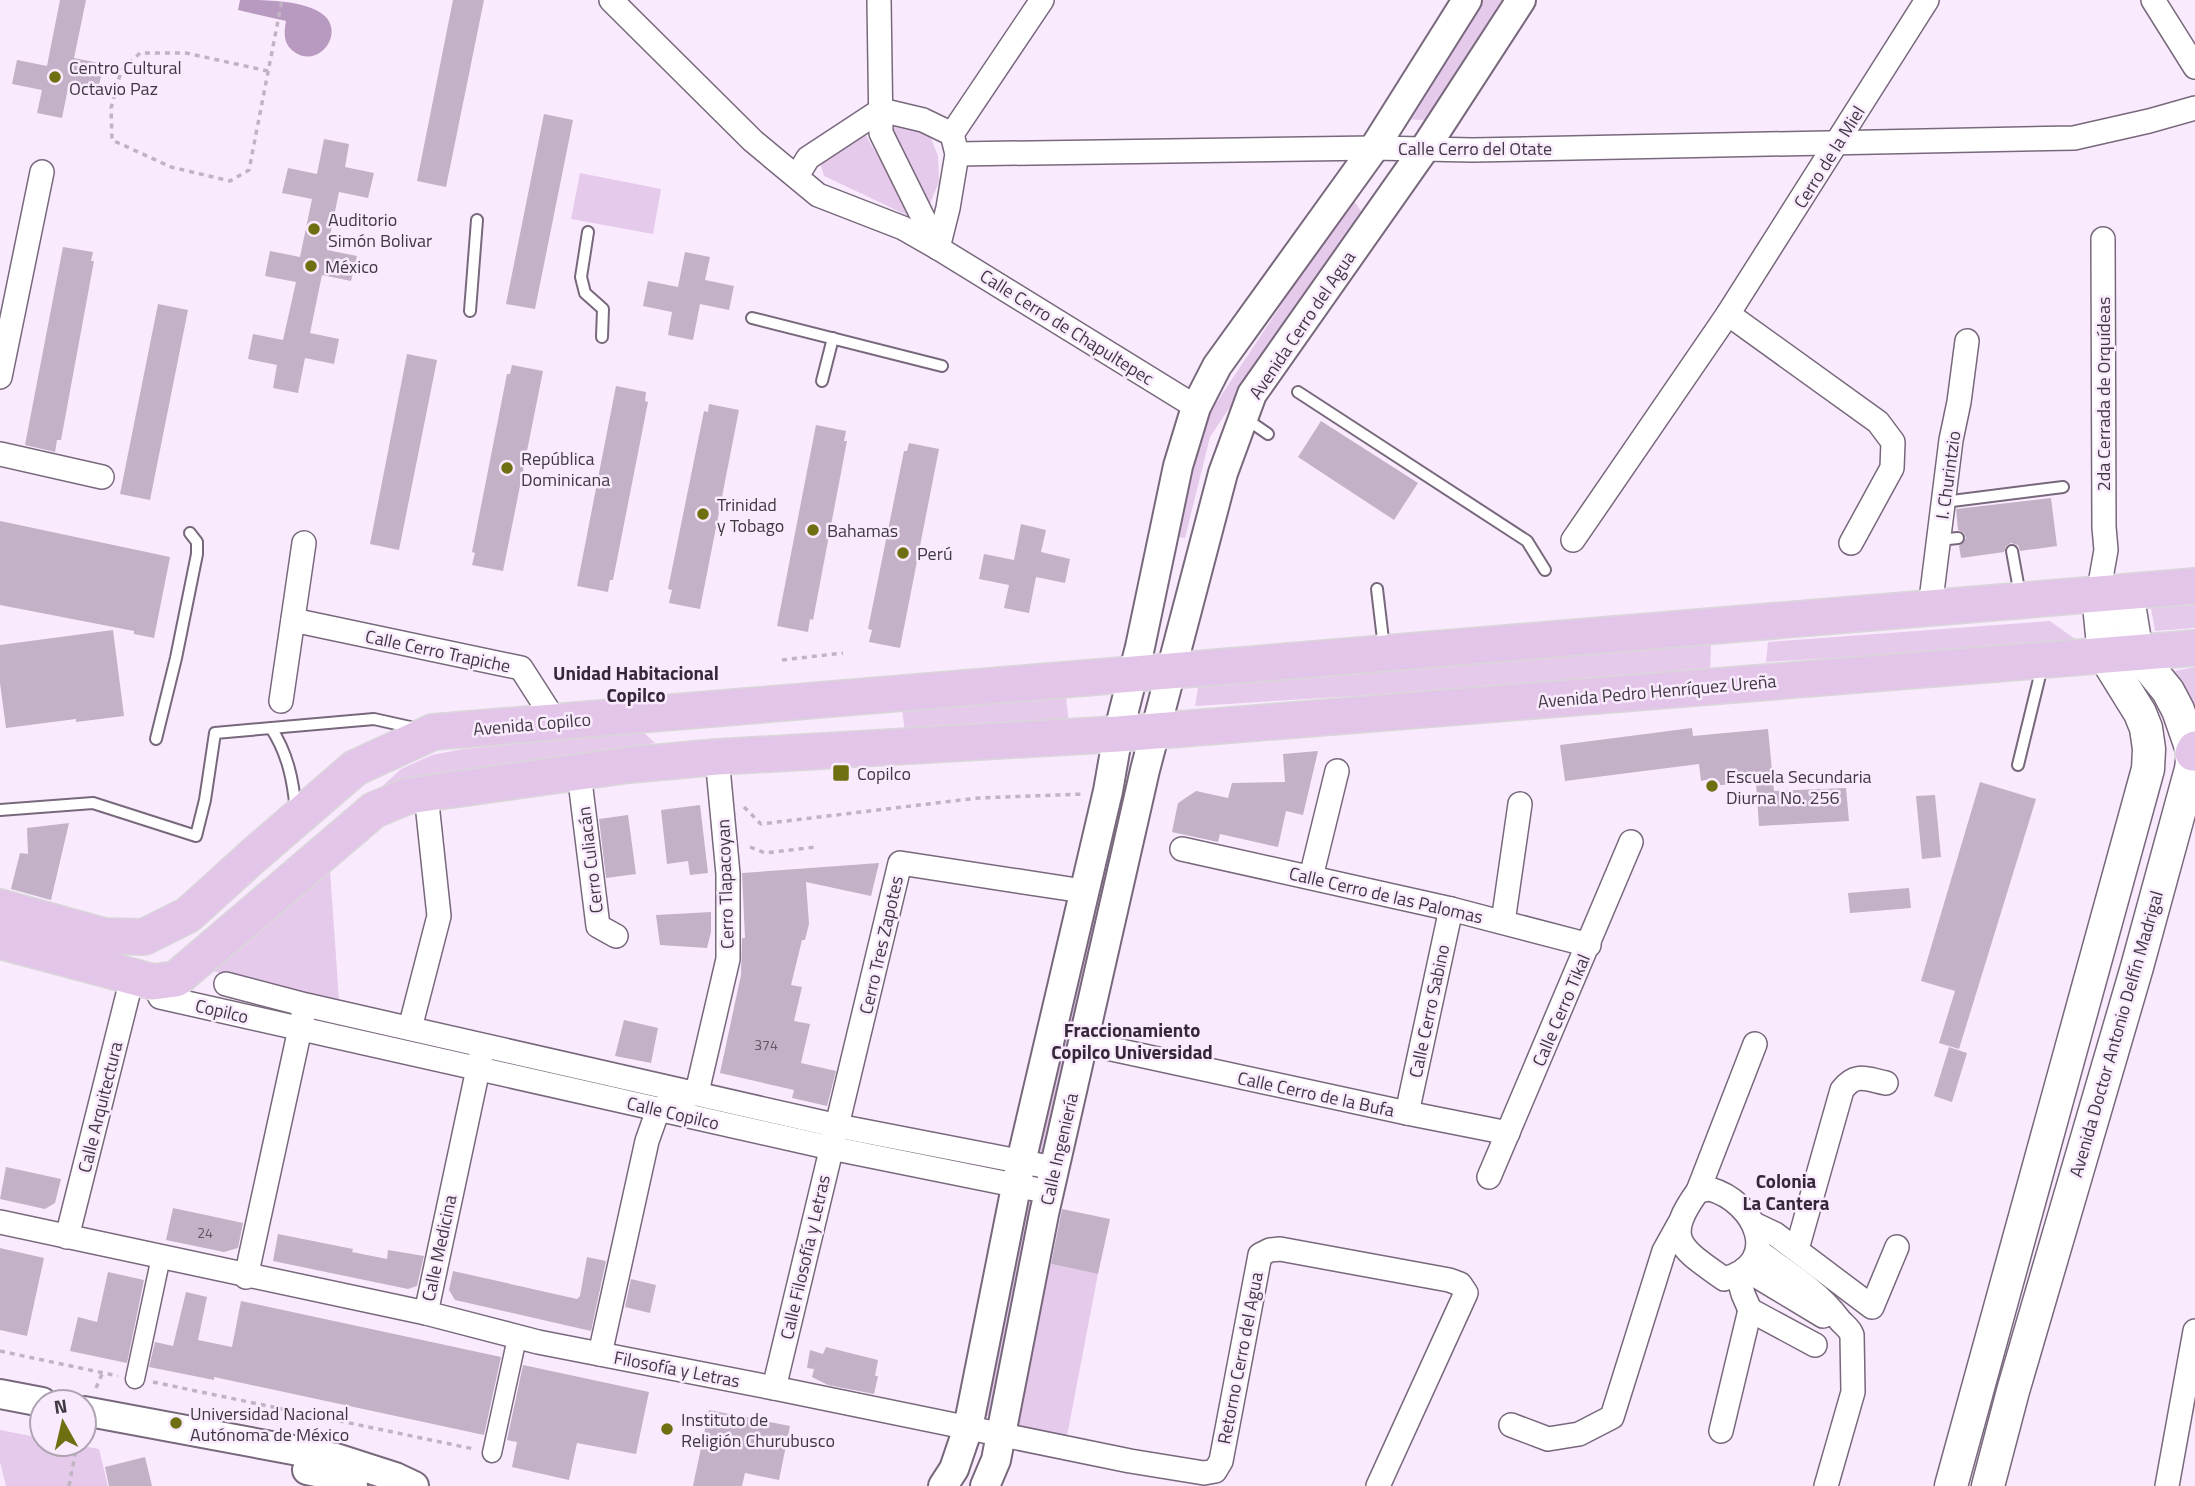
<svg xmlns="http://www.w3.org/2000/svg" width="2195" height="1486" viewBox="0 0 2195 1486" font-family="'Titillium Web',sans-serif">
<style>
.green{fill:#e6caec}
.water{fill:#b899bf}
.building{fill:#c3b1c7}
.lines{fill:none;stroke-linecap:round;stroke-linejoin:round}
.service-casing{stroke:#78687c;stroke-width:14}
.pedestrian-casing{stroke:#78687c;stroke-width:21}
.minor-casing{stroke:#78687c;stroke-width:26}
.tertiary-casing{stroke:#78687c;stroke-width:32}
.secondary-casing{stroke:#78687c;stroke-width:35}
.primary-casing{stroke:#d9d7d9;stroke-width:38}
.path{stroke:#c0b4c3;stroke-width:3.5;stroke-dasharray:5 5;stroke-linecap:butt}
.service{stroke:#fff;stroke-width:10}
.pedestrian{stroke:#fff;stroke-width:18}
.minor{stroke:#fff;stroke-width:23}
.tertiary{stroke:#fff;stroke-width:28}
.secondary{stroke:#fff;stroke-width:32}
.primary{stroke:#e3c5e9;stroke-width:35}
.poi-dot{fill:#6e6f11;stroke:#f9ebfd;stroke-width:2.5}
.labels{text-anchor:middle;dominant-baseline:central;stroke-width:5;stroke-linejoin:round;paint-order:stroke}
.number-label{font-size:14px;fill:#615763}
.poi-label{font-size:18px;fill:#403942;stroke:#f9ebfd;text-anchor:start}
.street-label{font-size:18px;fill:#403942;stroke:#f9ebfd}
.neighbourhood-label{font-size:19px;font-weight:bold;fill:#362839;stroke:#f9ebfd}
</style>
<rect width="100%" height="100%" fill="#f9ebfd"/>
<g class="green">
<path d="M1479 0H1502L1425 120 1402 119Z"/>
<path d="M896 123 913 124 930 136 938 156 939 182 929 206 890 134Z"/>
<path d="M865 134 915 219 824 176 821 166 828 151Z"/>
<path d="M580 173 661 189 653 234 571 219Z"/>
<path d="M1352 198 1361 211 1210 437 1185 538 1178 537 1199 429Z"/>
<path d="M2195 605V628L2155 631 2151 608Z"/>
<path d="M2050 621 2082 644 1766 662 1768 642Z"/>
<path d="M1711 645 1710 674 1195 706 1199 682Z"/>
<path d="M2195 667V722L2170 672Z"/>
<path d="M1066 697 1069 724 905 732 902 710Z"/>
<path d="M643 732 655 743 376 792 401 769 432 755 463 749Z"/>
<path d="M1116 801 1117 847 1044 1155 1032 1154Z"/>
<path d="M330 870 339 1000 207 970Z"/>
<path d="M1021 1200 1035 1205 990 1417 977 1413Z"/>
<path d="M1040 1262 1098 1274 1067 1436 1009 1424Z"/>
<path d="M0 1430 42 1438V1444H72L99 1449 108 1486H6L0 1462Z"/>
</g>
<path class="water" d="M240 0C263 0 301 0 321 13 348 31 318 71 293 51 283 43 284 32 286 21L238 10Z"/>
<g class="building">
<path d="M60 0H86L74 58 104 64 98 89 69 83 62 118 37 113 42 90 12 84 17 60 47 66Z"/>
<path d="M453 0H484L446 187 417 181Z"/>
<path d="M544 114 573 120 535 309 506 304Z"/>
<path d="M324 139 349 144 345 167 374 173 368 198 339 192 327 250 357 256 351 281 322 275 310 333 339 339 334 364 305 358 298 393 273 388 277 365 248 359 253 334 283 340 296 282 265 276 270 251 300 257 312 199 282 193 288 168 317 174Z"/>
<path d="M63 247 93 252 91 261H94L61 440H57L55 452 25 445Z"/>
<path d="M685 252 710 257 705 280 734 286 729 310 700 304 693 340 668 335 672 312 643 306 648 281 678 287Z"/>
<path d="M158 304 188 310 150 500 120 494Z"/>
<path d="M407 354 437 360 399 550 370 544Z"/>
<path d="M512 365 543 371 503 571 472 565 475 553 472 552 507 374H510Z"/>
<path d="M616 386 646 392 645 401 648 402 613 580H610L608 592 577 586Z"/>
<path d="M709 404 739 410 700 609 669 603 672 590 668 589 700 431 704 411 708 412Z"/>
<path d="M1321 421 1418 483 1394 520 1298 457Z"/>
<path d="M816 425 846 431 844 441H847L813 620 810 619 808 632 777 626Z"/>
<path d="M909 443 939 449 900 648 869 642 872 630 868 629 904 451H907Z"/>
<path d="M2051 498 2057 546 2020 551 2018 545 2011 543 2006 546 2004 552 1961 558 1959 546 1966 538 1964 533 1958 530 1956 509Z"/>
<path d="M0 521 170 557 154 638 134 634V631L0 605Z"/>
<path d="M1021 524 1046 530 1041 552 1070 559 1065 583 1036 577 1029 613 1004 608 1009 585 979 579 984 554 1014 560Z"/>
<path d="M113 630 124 716 76 722V719L6 728 0 683V645Z"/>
<path d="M1692 728 1693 736 1768 729 1774 791 1846 788 1849 821 1759 826 1756 782 1711 786 1710 779 1701 781 1699 764 1565 781 1560 745Z"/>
<path d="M1318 751 1303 815 1286 811 1278 847 1220 834 1218 842 1172 832 1178 803 1196 791 1228 798 1232 783 1285 782 1283 754Z"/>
<path d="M1980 782 2036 799 1959 1049 1939 1043 1955 991 1921 981Z"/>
<path d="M1935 795 1941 857 1922 859 1916 796Z"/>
<path d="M700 805 708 873 690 875 688 861 667 864 661 810Z"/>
<path d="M628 815 636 874 606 878 599 819Z"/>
<path d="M69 823 51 900 11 889 20 853 28 854 27 828Z"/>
<path d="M879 863 871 896 806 882 809 924 805 940H802L791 985 802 987 794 1021 810 1024 801 1063 836 1071 827 1106 792 1098 794 1090 720 1073 741 975 742 938H745L742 873Z"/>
<path d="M1909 888 1911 908 1850 913 1848 893Z"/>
<path d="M711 912V932L707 948 660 945 656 915Z"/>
<path d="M624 1020 658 1028 651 1063 615 1056Z"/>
<path d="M1949 1047 1967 1053 1952 1102 1934 1096Z"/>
<path d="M6 1167 61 1179 55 1203 45 1209 0 1199Z"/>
<path d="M173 1208 243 1223 238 1248 224 1252 166 1240Z"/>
<path d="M1062 1209 1110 1219 1098 1274 1051 1264Z"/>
<path d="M278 1234 353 1249 352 1252 387 1259 388 1250 424 1256 417 1286 408 1289 273 1261Z"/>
<path d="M0 1248 44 1258 27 1336 0 1330Z"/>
<path d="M587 1257 606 1261 591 1331 455 1300 449 1290 453 1271 577 1299 580 1296Z"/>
<path d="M108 1272 144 1280 127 1363 70 1351 78 1317 97 1322Z"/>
<path d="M631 1279 656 1285 650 1313 625 1307Z"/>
<path d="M186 1292 207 1297 198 1340 232 1347 241 1301 501 1357 484 1435 214 1377V1380L149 1367 155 1342 173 1346Z"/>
<path d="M826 1347 878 1360 875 1376H878L874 1394 828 1385 812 1377 814 1369 807 1368 810 1350 823 1354Z"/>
<path d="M523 1365 649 1392 636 1454 577 1443 569 1480 512 1467 517 1442 507 1440Z"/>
<path d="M709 1410 790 1426 779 1480 745 1473 742 1486H693Z"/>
<path d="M145 1457 152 1486H109L105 1467Z"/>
</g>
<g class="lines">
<g class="service-casing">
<g id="service">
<path d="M588 232 581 277 585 293 603 309 602 337"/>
<path d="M470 311 477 220"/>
<path d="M752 318 942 366"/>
<path d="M822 381 833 338"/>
<path d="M1298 392 1527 541 1545 570"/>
<path d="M1244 422 1255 425 1268 434"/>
<path d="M1944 502 2063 487"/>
<path d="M1939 540 1958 538"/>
<path d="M2012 551 2020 595"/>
<path d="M1377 589 1384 648"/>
<path d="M271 728C288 754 293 780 296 811"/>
<path d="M156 739 176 658 197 554V542L190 533"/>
<path d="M2018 765 2042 667"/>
<path d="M0 810 93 803 196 836 205 800 215 733 374 719 419 729"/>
</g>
</g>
<g class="pedestrian-casing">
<g id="pedestrian">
<path d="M135 1379 161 1257"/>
<path d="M492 1453 517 1338"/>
</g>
</g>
<g class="minor-casing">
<g id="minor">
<path d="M611 0 753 141 818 195 903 228 938 248 1196 407"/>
<path d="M879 0 881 133 938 248"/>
<path d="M2153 0 2195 67"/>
<path d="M952 134 1042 0"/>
<path d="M957 154 1374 148 1473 150 2074 138 2149 121 2195 108"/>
<path d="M797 176 808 158 881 110 923 120 952 134 957 154 948 208 938 248"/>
<path d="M1728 314 1878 422 1893 442 1892 468 1851 543"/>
<path d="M0 377 42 172"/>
<path d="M0 454 102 477"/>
<path d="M1573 540 1728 314 1927 0"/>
<path d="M2098 595 2106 550 2104 527 2103 239"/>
<path d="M1930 608 1951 440 1959 402 1967 341"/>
<path d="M293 620 521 668 555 721"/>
<path d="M281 701 304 543"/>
<path d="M579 773 598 926 616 936"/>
<path d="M1182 849 1451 909 1589 945"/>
<path d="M1311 877 1337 771"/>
<path d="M1503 922 1520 804"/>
<path d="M153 982 160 997 831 1148 1049 1192"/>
<path d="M226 984 306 1005 838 1126 1054 1168"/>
<path d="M410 1028 439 916 426 794"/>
<path d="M1084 1043 1407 1113 1508 1133"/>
<path d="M1407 1113 1451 909"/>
<path d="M1489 1177 1631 842"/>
<path d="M1710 1189C1756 1202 1783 1263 1724 1279 1681 1248 1662 1240 1698 1191Z"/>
<path d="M1698 1191 1755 1044"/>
<path d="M0 1222 426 1313 538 1342 774 1388 1130 1461 1204 1473 1215 1471 1221 1461 1260 1255 1270 1250 1280 1249 1449 1280 1460 1284 1466 1293 1378 1486"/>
<path d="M1756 1225 1775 1234 1872 1307 1897 1247"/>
<path d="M67 1237 132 978"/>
<path d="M1797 1249 1842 1090C1856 1072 1866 1079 1886 1083"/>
<path d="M1758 1251C1785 1271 1818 1291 1838 1318 1843 1325 1849 1327 1852 1335L1853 1392 1826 1486"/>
<path d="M1745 1269 1823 1316"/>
<path d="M1738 1275 1743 1294 1750 1310 1815 1345"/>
<path d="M246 1277 303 1015"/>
<path d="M426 1313 481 1055"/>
<path d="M600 1354 647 1141 658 1110 697 1092 728 959V874L717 757"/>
<path d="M774 1388 900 863 1083 891"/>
<path d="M1511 1425 1548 1439 1579 1434 1612 1417 1664 1251 1679 1224"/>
<path d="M1721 1431 1750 1310"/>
<path d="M2167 1486 2195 1331"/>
</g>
</g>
<g class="tertiary-casing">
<g id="tertiary">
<path d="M0 1394 42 1402"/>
<path d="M84 1411 336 1458 395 1477 414 1486"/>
<path d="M307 1470 330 1475 353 1486"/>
<path d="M943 1486 954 1469 968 1428 1021 1162 1108 791 1118 734 1140 647 1178 466 1196 407 1217 366 1374 148 1467 0"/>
<path d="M985 1486 996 1460 1044 1214 1145 770 1223 473 1252 394 1425 148 1521 0"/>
</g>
</g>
<g class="secondary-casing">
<g id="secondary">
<path d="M1951 1486 2148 769 2149 749 2146 728 2140 713 2104 655 2098 595"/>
<path d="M1988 1486 2013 1391 2137 967 2191 769 2193 753 2178 710 2168 691 2137 653 2127 592"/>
</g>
</g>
<g class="primary-casing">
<g id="primary">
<path d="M2193 753 2195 749"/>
<path d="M0 907 104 936 144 937 188 915 253 856 355 768 433 732 2195 586"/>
<path d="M0 941 153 982 176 979 374 810 408 796 629 765 717 757 1118 734 2195 648"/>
</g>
</g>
<g class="path">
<path d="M268 71 186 53H140L121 71 111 108 112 140 171 167 230 181 249 170 282 0"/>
<path d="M782 660 843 653"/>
<path d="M744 807 761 824 978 798 1085 794"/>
<path d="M750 847 765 853 816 847"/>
<path d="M0 1351 118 1376"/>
<path d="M153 1382 474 1449"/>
<path d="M96 1388 102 1374"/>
<path d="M69 1486 77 1444"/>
</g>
<use href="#service" class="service"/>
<use href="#pedestrian" class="pedestrian"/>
<use href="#minor" class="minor"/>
<use href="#tertiary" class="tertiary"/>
<use href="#secondary" class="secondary"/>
<use href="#primary" class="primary"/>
</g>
<g class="poi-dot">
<circle cx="55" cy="77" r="7"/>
<circle cx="314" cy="229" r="7"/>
<circle cx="311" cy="266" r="7"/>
<circle cx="507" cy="468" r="7"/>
<circle cx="703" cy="514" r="7"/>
<circle cx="813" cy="530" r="7"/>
<circle cx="903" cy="553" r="7"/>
<rect x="832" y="764" width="18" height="18" rx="3.5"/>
<circle cx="1712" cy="786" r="7"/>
<circle cx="176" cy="1423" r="7"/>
<circle cx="667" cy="1429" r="7"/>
</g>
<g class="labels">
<g class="number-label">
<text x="766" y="1044">374</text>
<text x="205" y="1232">24</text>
</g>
<g class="poi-label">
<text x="69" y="67">Centro Cultural<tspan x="69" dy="21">Octavio Paz</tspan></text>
<text x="328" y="219">Auditorio<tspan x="328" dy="21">Simón Bolivar</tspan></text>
<text x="325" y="266">México</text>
<text x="521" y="458">República<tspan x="521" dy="21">Dominicana</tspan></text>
<text x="717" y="504">Trinidad<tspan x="717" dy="21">y Tobago</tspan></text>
<text x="827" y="530">Bahamas</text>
<text x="917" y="553">Perú</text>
<text x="857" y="773">Copilco</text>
<text x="1726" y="776">Escuela Secundaria<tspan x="1726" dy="21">Diurna No. 256</tspan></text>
<text x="190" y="1413">Universidad Nacional<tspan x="190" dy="21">Autónoma de México</tspan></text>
<text x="681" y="1419">Instituto de<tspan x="681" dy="21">Religión Churubusco</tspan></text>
</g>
<g class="street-label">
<text x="1475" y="148">Calle Cerro del Otate</text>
<text transform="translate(1829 157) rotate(-58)">Cerro de la Miel</text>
<text transform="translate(1302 325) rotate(-56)">Avenida Cerro del Agua</text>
<text transform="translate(1067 327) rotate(32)">Calle Cerro de Chapultepec</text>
<text transform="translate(2103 394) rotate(-90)">2da Cerrada de Orquídeas</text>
<text transform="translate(1948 475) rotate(-82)">I. Churintzio</text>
<text transform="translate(438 651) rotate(12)">Calle Cerro Trapiche</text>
<text transform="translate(1657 691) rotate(-5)">Avenida Pedro Henríquez Ureña</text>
<text transform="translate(532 724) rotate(-5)">Avenida Copilco</text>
<text transform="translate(590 860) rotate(-97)">Cerro Culiacán</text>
<text transform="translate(725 884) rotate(-92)">Cerro Tlapacoyan</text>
<text transform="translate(1386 895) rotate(13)">Calle Cerro de las Palomas</text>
<text transform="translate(881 945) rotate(-77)">Cerro Tres Zapotes</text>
<text transform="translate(1561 1010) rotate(-67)">Calle Cerro Tikal</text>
<text transform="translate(222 1011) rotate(13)">Copilco</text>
<text transform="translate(1429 1011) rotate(-78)">Calle Cerro Sabino</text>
<text transform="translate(2116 1034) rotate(-74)">Avenida Doctor Antonio Delfín Madrigal</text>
<text transform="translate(1316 1094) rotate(12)">Calle Cerro de la Bufa</text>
<text transform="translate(100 1107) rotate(-76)">Calle Arquitectura</text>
<text transform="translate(673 1113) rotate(13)">Calle Copilco</text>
<text transform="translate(1059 1149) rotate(-77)">Calle Ingeniería</text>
<text transform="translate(439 1248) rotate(-78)">Calle Medicina</text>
<text transform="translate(805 1257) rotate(-77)">Calle Filosofía y Letras</text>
<text transform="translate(1240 1358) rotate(-79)">Retorno Cerro del Agua</text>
<text transform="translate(677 1369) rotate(11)">Filosofía y Letras</text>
</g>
<g class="neighbourhood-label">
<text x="636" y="672">Unidad Habitacional<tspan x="636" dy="22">Copilco</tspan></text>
<text x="1132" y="1029">Fraccionamiento<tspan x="1132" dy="22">Copilco Universidad</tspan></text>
<text x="1786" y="1180">Colonia<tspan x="1786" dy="22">La Cantera</tspan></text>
</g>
</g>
<g transform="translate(63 1423) rotate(352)"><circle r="33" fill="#f9ebfd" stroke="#afa4b2" stroke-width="2"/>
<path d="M0-5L12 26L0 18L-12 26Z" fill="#6e6f11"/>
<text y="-10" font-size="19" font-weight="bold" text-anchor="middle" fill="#403942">N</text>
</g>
</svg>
